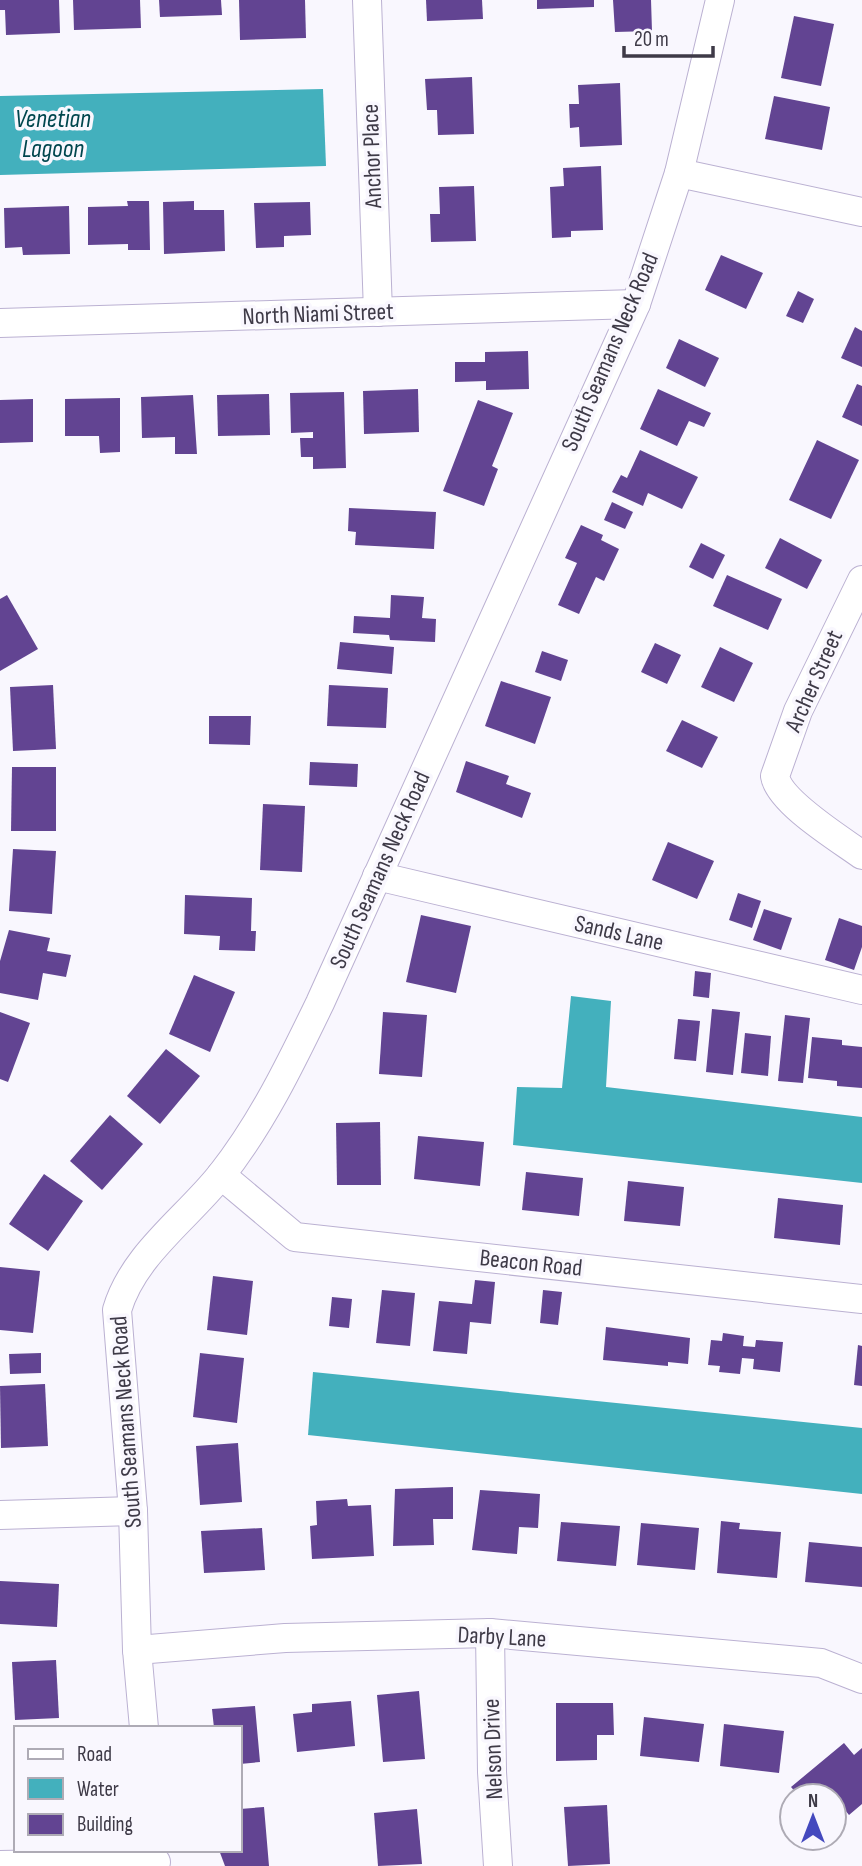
<svg xmlns="http://www.w3.org/2000/svg" width="862" height="1866" viewBox="0 0 862 1866" font-family="'Sofia Sans Condensed',sans-serif">
<style>
.water{fill:#43b0bd}
.building{fill:#624492}
.lines{fill:none;stroke-linecap:round;stroke-linejoin:round}
.street-casing{stroke:#bbb1d2;stroke-width:30}
.street{stroke:#fff;stroke-width:28}
.labels{text-anchor:middle;dominant-baseline:central;stroke-width:7;stroke-linejoin:round;paint-order:stroke}
.street-label{font-size:24px;fill:#3e3a47;stroke:#f9f7fe}
.water-label{font-size:26px;font-style:italic;fill:#01464e;stroke:#f9f7fe}
</style>
<rect width="100%" height="100%" fill="#f9f7fe"/>
<g class="water">
<path d="M323 89 326 166 0 175V96Z"/>
<path d="M571 996 611 1001 606 1087 862 1117V1183L513 1145 517 1087 562 1088Z"/>
<path d="M313 1372 862 1428V1494L308 1435Z"/>
</g>
<g class="building">
<path d="M0 0H59L60 33 6 35 5 10H0Z"/>
<path d="M73 0H140L141 28 74 30Z"/>
<path d="M159 0H221L222 15 160 17Z"/>
<path d="M239 0H305L306 38 240 40Z"/>
<path d="M426 0H482L483 19 427 21Z"/>
<path d="M537 0H594V7L537 9Z"/>
<path d="M613 0H651L652 31 615 32Z"/>
<path d="M794 16 834 24 821 86 781 78Z"/>
<path d="M472 77 474 134 438 135 437 110H427L425 79Z"/>
<path d="M620 83 622 145 580 147 579 127 570 128 569 104H579L578 85Z"/>
<path d="M774 96 830 107 822 150 765 139Z"/>
<path d="M601 166 603 230 571 231V237L552 238 550 187 564 186 563 168Z"/>
<path d="M474 186 476 241 431 242 430 214H440L439 187Z"/>
<path d="M127 201H149L150 250H128V244L88 245V207L128 206Z"/>
<path d="M194 201V210H224L225 251 164 254 163 202Z"/>
<path d="M310 202 311 235 284 236V247L256 248 254 203Z"/>
<path d="M69 206 70 254 23 255 22 247 5 248 4 208Z"/>
<path d="M721 255 763 273 746 309 705 290Z"/>
<path d="M798 291 814 299 803 323 786 316Z"/>
<path d="M855 327 862 331V367L841 358Z"/>
<path d="M679 339 719 358 705 387 666 368Z"/>
<path d="M528 351 529 389 486 390V381L455 382V362H485V352Z"/>
<path d="M857 384 862 386V426L842 417Z"/>
<path d="M418 389 419 432 364 434 363 391Z"/>
<path d="M658 389 711 413 704 427 689 421 677 446 640 429Z"/>
<path d="M344 392 346 468 313 469V457H301L300 438H313V432L291 433 290 393Z"/>
<path d="M269 394 270 435 218 436 217 395Z"/>
<path d="M193 395 197 454H175V437L142 438 141 397Z"/>
<path d="M120 398V452L100 453 99 436H65V399Z"/>
<path d="M33 399V442L0 443V400Z"/>
<path d="M478 400 513 413 492 466 498 469 484 506 443 491Z"/>
<path d="M817 440 859 460 831 519 789 500Z"/>
<path d="M640 450 698 477 682 509 648 493 643 506 612 492 621 475 627 478Z"/>
<path d="M612 502 633 512 625 529 604 520Z"/>
<path d="M349 508 436 512 434 549 355 545 356 532 348 531Z"/>
<path d="M581 525 603 535 601 540 619 549 604 581 596 577 579 614 558 605 577 563 565 558Z"/>
<path d="M780 538 822 560 807 589 765 568Z"/>
<path d="M701 543 725 555 713 579 689 567Z"/>
<path d="M727 575 782 599 768 630 713 606Z"/>
<path d="M7 595 38 649 0 671V599Z"/>
<path d="M391 595 424 597 422 618 436 619 435 642 390 640 389 635 353 633 354 616 390 618Z"/>
<path d="M340 642 394 647 392 674 337 669Z"/>
<path d="M655 643 681 655 667 684 641 672Z"/>
<path d="M720 647 753 663 734 702 701 687Z"/>
<path d="M542 651 568 660 561 681 535 672Z"/>
<path d="M501 681 551 697 535 744 485 726Z"/>
<path d="M53 685 56 749 13 751 10 687Z"/>
<path d="M329 685 388 688 386 728 327 726Z"/>
<path d="M209 716H251L250 745 209 744Z"/>
<path d="M682 720 718 737 702 768 666 751Z"/>
<path d="M466 761 509 776 506 784 531 793 522 818 456 792Z"/>
<path d="M310 762 358 764 357 787 309 785Z"/>
<path d="M12 767H56V831H11Z"/>
<path d="M263 804 305 806 302 872 260 870Z"/>
<path d="M668 842 714 861 697 899 652 880Z"/>
<path d="M13 849 56 851 52 914 9 911Z"/>
<path d="M738 893 761 901 752 928 729 920Z"/>
<path d="M185 895 252 898 251 931H256L255 951 219 950 220 936 184 934Z"/>
<path d="M764 909 792 918 781 950 753 940Z"/>
<path d="M421 915 471 926 456 993 406 982Z"/>
<path d="M839 918 862 926V947L854 970 825 960Z"/>
<path d="M9 930 50 938 47 951 71 955 66 977 43 973 38 1000 0 993V961Z"/>
<path d="M695 971 711 973 709 998 693 996Z"/>
<path d="M194 975 235 992 210 1052 169 1034Z"/>
<path d="M712 1009 740 1012 733 1075 706 1072Z"/>
<path d="M0 1012 30 1023 8 1082 0 1079Z"/>
<path d="M383 1012 427 1015 422 1077 379 1074Z"/>
<path d="M785 1015 810 1018 803 1083 778 1081Z"/>
<path d="M678 1019 700 1021 696 1061 674 1059Z"/>
<path d="M745 1033 771 1036 768 1076 741 1073Z"/>
<path d="M812 1037 842 1040V1045L862 1047V1088L837 1086V1081L808 1078Z"/>
<path d="M166 1049 200 1076 160 1124 127 1096Z"/>
<path d="M110 1115 143 1144 102 1190 70 1161Z"/>
<path d="M380 1122 381 1185H337L336 1123Z"/>
<path d="M418 1136 484 1142 480 1186 414 1179Z"/>
<path d="M526 1172 583 1178 579 1216 522 1210Z"/>
<path d="M44 1174 83 1201 48 1251 9 1224Z"/>
<path d="M628 1181 684 1187 680 1226 624 1221Z"/>
<path d="M778 1198 843 1205 840 1245 774 1238Z"/>
<path d="M0 1267 40 1271 33 1333 0 1330Z"/>
<path d="M213 1276 253 1281 247 1335 207 1330Z"/>
<path d="M475 1280 495 1282 491 1324 470 1322 467 1354 433 1351 439 1301 472 1304Z"/>
<path d="M382 1290 415 1293 410 1346 376 1343Z"/>
<path d="M543 1290 562 1292 558 1325 540 1323Z"/>
<path d="M332 1297 352 1299 349 1328 329 1326Z"/>
<path d="M606 1327 690 1338 688 1364 668 1362V1366L603 1360Z"/>
<path d="M723 1333 744 1336 743 1346 755 1347 756 1340 783 1342 780 1372 753 1369 754 1359 742 1358 740 1374 719 1372 720 1366 708 1365 711 1340 722 1341Z"/>
<path d="M858 1345 862 1346V1386L854 1385Z"/>
<path d="M41 1353V1373L10 1374 9 1354Z"/>
<path d="M200 1353 244 1358 237 1423 193 1417Z"/>
<path d="M45 1384 48 1446 1 1448 0 1386Z"/>
<path d="M238 1443 242 1502 200 1505 196 1446Z"/>
<path d="M453 1487V1519H433L434 1545 393 1546 395 1489Z"/>
<path d="M480 1490 540 1494 538 1528 519 1527 517 1554 472 1550Z"/>
<path d="M347 1499 348 1506 371 1505 374 1556 312 1559 310 1526 317 1525 316 1501Z"/>
<path d="M721 1521 740 1523 739 1529 781 1532 777 1578 717 1573Z"/>
<path d="M561 1522 620 1526 616 1566 557 1561Z"/>
<path d="M641 1523 699 1528 695 1570 637 1565Z"/>
<path d="M262 1528 265 1570 204 1573 201 1531Z"/>
<path d="M809 1542 862 1547V1587L805 1582Z"/>
<path d="M0 1581 59 1584 57 1627 0 1624Z"/>
<path d="M56 1660 59 1718 15 1720 12 1662Z"/>
<path d="M419 1691 425 1759 383 1762 377 1695Z"/>
<path d="M351 1701 355 1746 297 1752 293 1714 312 1712V1704Z"/>
<path d="M556 1703H613L614 1735H597V1760L556 1761Z"/>
<path d="M255 1706 260 1762 240 1764V1728H214L212 1709Z"/>
<path d="M644 1717 704 1724 699 1762 640 1756Z"/>
<path d="M724 1724 784 1731 779 1773 720 1766Z"/>
<path d="M844 1743 854 1755 862 1748V1804L849 1815 837 1800 834 1802V1796H799L791 1787Z"/>
<path d="M607 1805 610 1864 568 1866 564 1807Z"/>
<path d="M264 1807 269 1866H225L219 1850H240V1809Z"/>
<path d="M417 1809 422 1864 378 1866 374 1813Z"/>
</g>
<g class="lines">
<g class="street-casing">
<g id="street">
<path d="M367 0 378 312"/>
<path d="M679 173 862 212"/>
<path d="M0 323 636 304"/>
<path d="M862 580 798 711 775 776C779 802 840 839 862 855"/>
<path d="M377 876 862 990"/>
<path d="M221 1175 295 1237 862 1299"/>
<path d="M0 1515 133 1511"/>
<path d="M490 1633 492 1772 498 1866"/>
<path d="M137 1650 285 1638 490 1633 821 1663 862 1679"/>
<path d="M144 1728 137 1650 133 1511 117 1310C133 1255 186 1219 221 1175 262 1123 291 1063 320 1003L636 304 679 173 720 0"/>
<path d="M0 1865 156 1862"/>
</g>
</g>
<use href="#street" class="street"/>
</g>
<g class="labels">
<g class="street-label">
<text transform="translate(372 156) rotate(-92)">Anchor Place</text>
<text transform="translate(318 314) rotate(-2)">North Niami Street</text>
<text transform="translate(610 352) rotate(-67)">South Seamans Neck Road</text>
<text transform="translate(814 681) rotate(-66)">Archer Street</text>
<text transform="translate(380 870) rotate(-66)">South Seamans Neck Road</text>
<text transform="translate(619 933) rotate(13)">Sands Lane</text>
<text transform="translate(531 1263) rotate(6)">Beacon Road</text>
<text transform="translate(126 1422) rotate(-94)">South Seamans Neck Road</text>
<text transform="translate(502 1637) rotate(3)">Darby Lane</text>
<text transform="translate(493 1749) rotate(-92)">Nelson Drive</text>
</g>
<g class="water-label">
<text x="53" y="119">Venetian<tspan x="53" dy="30">Lagoon</tspan></text>
</g>
</g>
<rect x="14" y="1726" width="228" height="126" fill="#f9f7fe" stroke="#aeabb5" stroke-width="2"/>
<rect x="28" y="1749" width="35" height="10" fill="#ffffff" stroke="#aeabb5" stroke-width="2"/>
<text x="77" y="1761" font-size="21" fill="#3e3a47">Road</text>
<rect x="28" y="1778" width="35" height="21" fill="#43b0bd" stroke="#aeabb5" stroke-width="2"/>
<text x="77" y="1796" font-size="21" fill="#3e3a47">Water</text>
<rect x="28" y="1814" width="35" height="21" fill="#624492" stroke="#aeabb5" stroke-width="2"/>
<text x="77" y="1831" font-size="21" fill="#3e3a47">Building</text>
<g transform="translate(813 1817)"><circle r="33" fill="#f9f7fe" stroke="#aeabb5" stroke-width="2"/>
<path d="M0-5L12 26L0 18L-12 26Z" fill="#4449be"/>
<text y="-10" font-size="19" font-weight="bold" text-anchor="middle" fill="#3e3a47">N</text>
</g>
<path d="M624 46v10h89v-10" fill="none" stroke="#3e3a47" stroke-width="3.5"/>
<text x="634" y="46" font-size="21" fill="#3e3a47" stroke="#f9f7fe" stroke-width="5" paint-order="stroke">20 m</text>
</svg>
